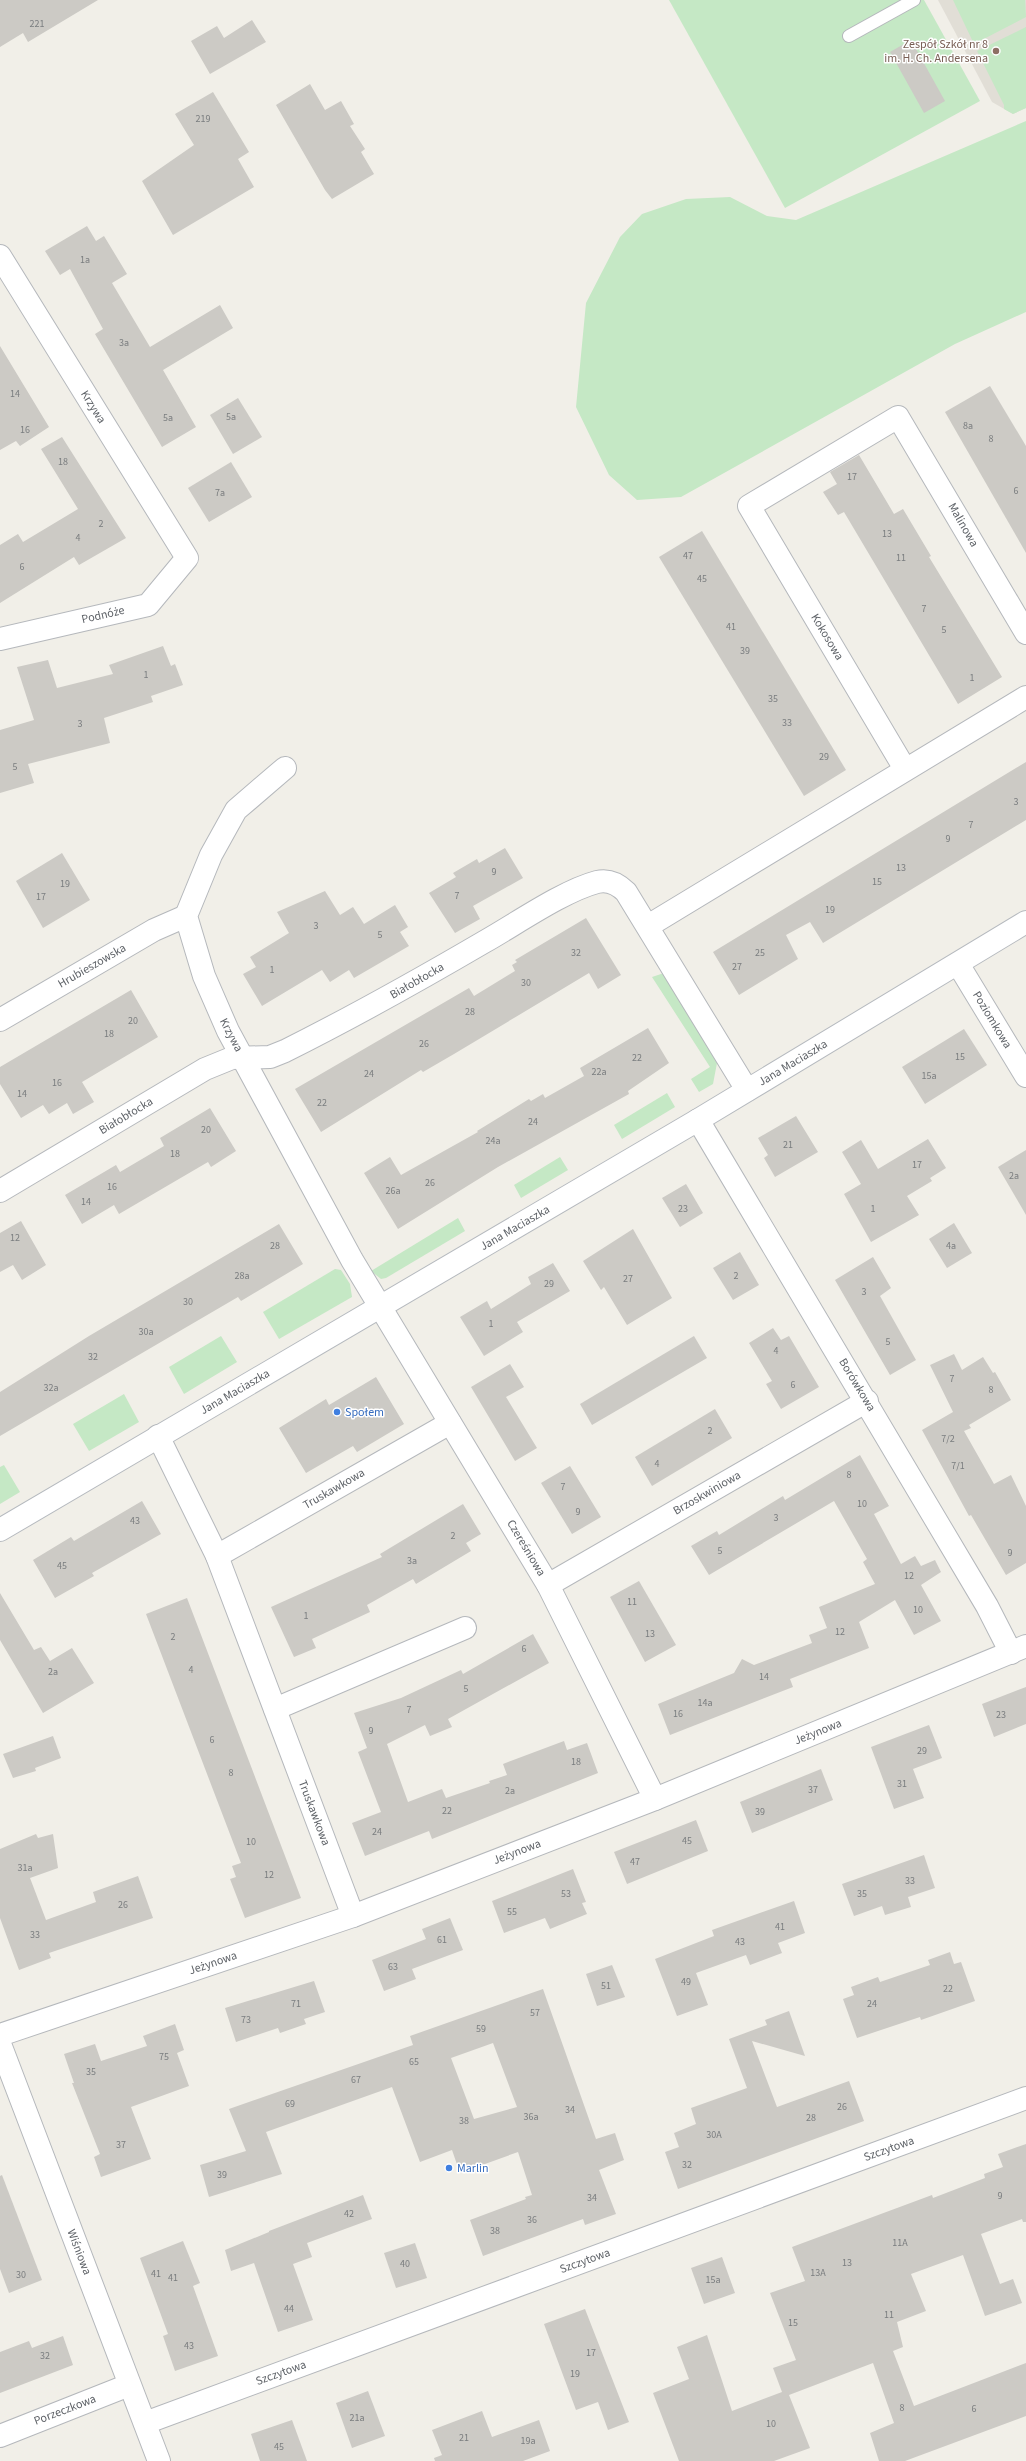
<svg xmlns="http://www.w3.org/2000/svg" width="1026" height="2461" font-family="'Source Sans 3',sans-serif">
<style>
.education{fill:#e1ded6}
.green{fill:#c5e8c5}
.building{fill:#cccac5;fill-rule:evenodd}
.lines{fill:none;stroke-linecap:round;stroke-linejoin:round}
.lane-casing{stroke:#b5b8bc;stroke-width:14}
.street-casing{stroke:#b5b8bc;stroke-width:24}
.secondary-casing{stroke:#b6babf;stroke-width:24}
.lane{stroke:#fff;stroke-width:12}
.street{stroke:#fff;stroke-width:22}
.secondary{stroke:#fff;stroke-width:22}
.education-dot{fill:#8d6e63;stroke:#fff;stroke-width:1.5}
.shop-dot{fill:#3f7fe0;stroke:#fff;stroke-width:1.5}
.labels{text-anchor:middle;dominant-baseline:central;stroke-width:3;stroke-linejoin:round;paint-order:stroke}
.number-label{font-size:10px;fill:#7a7d7f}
.education-label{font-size:12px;fill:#785e54;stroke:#fff;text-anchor:end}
.street-label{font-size:12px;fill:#5f6368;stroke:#fff}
.shop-label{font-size:12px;fill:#366cbe;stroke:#fff;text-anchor:start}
</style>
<rect width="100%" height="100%" fill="#f1efe8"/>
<!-- education -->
<path class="education" d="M938,0H1026V108L1013,114L992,102Z"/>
<!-- green -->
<g class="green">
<path d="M669,0H924L980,101L785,208Z"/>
<path d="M953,0H1025L1026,17L974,44Z"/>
<path d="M1026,27V108L1013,114L1004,109V105L977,51Z"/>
<path d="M1026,121V312L955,344L681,497L637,500L609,475L576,407L586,303L620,237L642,214L686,199L730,197L767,216L796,220Z"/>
<path d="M664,973L717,1063L713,1084L699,1092L691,1079L710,1067L652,977Z"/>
<path d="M667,1093L675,1107L622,1139L614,1125Z"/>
<path d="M560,1157L568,1170L521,1198L514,1185Z"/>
<path d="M458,1218L465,1231L386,1278L381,1279L371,1271Z"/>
<path d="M335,1269L341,1270L350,1284L352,1297L279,1339L263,1312Z"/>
<path d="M221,1336L237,1362L184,1394L169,1367Z"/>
<path d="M124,1394L139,1422L89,1451L73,1424Z"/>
<path d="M4,1465L20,1492L0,1504V1467Z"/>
</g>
<!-- building -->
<g class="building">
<path d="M0,0H98L28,42L23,33L0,47Z"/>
<path d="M252,20L266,42L210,74L191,41L217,26L224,38Z"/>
<path d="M911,40L945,101L924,113L890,52Z"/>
<path d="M310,84L325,110L341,101L354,124L350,126L365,149L361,152L374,174L332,199L325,190L276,105Z"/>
<path d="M213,92L249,152L238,159L254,187L173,235L142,181L194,145L175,114Z"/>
<path d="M87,226L96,241L104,236L127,274L112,283L150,347L220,305L233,328L163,370L196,427L162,447L95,334L103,329L70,269L60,275L45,251Z"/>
<path d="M0,346L49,427L20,446L16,441L0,450Z"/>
<path d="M990,386L1026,446V553L945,412Z"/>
<path d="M238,398L262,437L233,454L210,415Z"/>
<path d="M62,437L126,538L79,565L74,557L0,603V545L18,534L23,542L78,509L41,449Z"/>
<path d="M859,455L894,514L903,509L931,556L929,557L1002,677L958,704L844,512L838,515L823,492L837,484L830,472Z"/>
<path d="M231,462L252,497L209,522L188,488Z"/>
<path d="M702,531L846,770L804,796L659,557Z"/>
<path d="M163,646L171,666L175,664L183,685L151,696L153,702L104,718L110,743L28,764L34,783L0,793V730L34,720L17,667L48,660L57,688L113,674L109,665Z"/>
<path d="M1026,762V820L823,943L810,922L786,935L798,959L739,995L713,952Z"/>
<path d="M505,848L523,878L473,906L480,919L455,933L429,893L456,877L453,873L477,859L479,863Z"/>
<path d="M62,853L90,900L43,928L16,881Z"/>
<path d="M325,891L340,915L353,907L364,924L395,905L408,927L400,932L409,946L354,978L349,970L330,982L322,970L262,1006L243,974L256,967L250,957L289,933L277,912Z"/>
<path d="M586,918L621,975L598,989L589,973L454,1054L423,1072L421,1070L321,1132L295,1089L469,988L474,996L515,971L512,965L517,962L515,960Z"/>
<path d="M131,990L158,1037L82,1082L94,1102L73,1114L67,1103L49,1114L43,1105L21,1118L0,1084V1067Z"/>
<path d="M648,1028L669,1063L628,1091L629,1094L498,1167L398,1229L364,1173L390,1157L401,1175L478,1132L477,1131L529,1099L531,1101L543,1094L545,1098L584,1076L580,1068Z"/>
<path d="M964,1029L987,1065L925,1104L902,1067Z"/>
<path d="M210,1108L236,1151L211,1167L208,1162L119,1214L114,1205L82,1224L65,1195L116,1165L120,1172L164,1146L160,1138Z"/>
<path d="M796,1116L818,1152L775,1177L764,1158L768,1155L758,1138Z"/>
<path d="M928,1139L946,1168L930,1178L932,1181L907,1196L919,1215L871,1242L844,1194L861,1184L842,1152L861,1140L878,1169Z"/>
<path d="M1026,1150V1215L998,1167Z"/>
<path d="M686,1184L703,1213L680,1227L662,1198Z"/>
<path d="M21,1221L46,1265L22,1280L13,1265L0,1272V1233Z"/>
<path d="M954,1223L972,1253L947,1268L929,1239Z"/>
<path d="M279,1224L303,1264L241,1301L238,1297L0,1436V1392L89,1336Z"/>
<path d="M633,1229L672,1298L627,1325L604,1287L601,1290L583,1261Z"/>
<path d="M740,1252L759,1285L733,1300L713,1268Z"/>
<path d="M873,1257L891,1288L880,1296L916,1360L890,1375L835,1280Z"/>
<path d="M553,1263L570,1291L517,1322L523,1332L484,1356L460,1317L487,1301L491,1309L531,1284L528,1277Z"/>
<path d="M773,1328L781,1340L789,1336L819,1387L781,1409L766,1384L772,1381L749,1343Z"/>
<path d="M694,1336L707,1358L592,1425L580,1404Z"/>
<path d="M954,1354L962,1370L983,1357L993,1373L995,1372L1011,1400L969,1425L971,1428L964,1431L994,1484L1011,1475L1026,1506V1563L1006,1575L971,1515L969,1516L922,1430L953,1412L930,1365Z"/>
<path d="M510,1364L524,1387L506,1397L537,1448L515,1461L471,1387Z"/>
<path d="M376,1377L404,1424L357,1452L353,1446L306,1473L279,1428L326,1399L329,1405Z"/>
<path d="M715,1409L732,1438L652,1486L635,1457Z"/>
<path d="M860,1455L889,1506L874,1514L901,1564L915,1556L921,1566L935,1560L941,1572L921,1585L941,1621L914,1635L895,1600L859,1622L869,1648L790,1679L793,1687L670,1735L658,1704L734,1673L742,1659L754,1665L812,1643L809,1635L827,1628L819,1607L875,1584L863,1562L867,1559L834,1501L709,1575L691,1546L717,1531L719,1535L783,1496L785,1500Z"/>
<path d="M570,1466L601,1517L572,1534L541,1483Z"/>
<path d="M142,1501L161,1534L92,1573L94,1576L55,1598L33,1560L71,1537L74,1541Z"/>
<path d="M463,1504L481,1534L466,1543L471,1551L416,1584L413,1579L367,1605L370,1612L312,1639L316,1648L294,1657L271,1607L382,1557L380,1554Z"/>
<path d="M639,1581L676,1645L645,1662L610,1597Z"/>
<path d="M0,1593L34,1650L41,1647L50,1661L72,1648L94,1683L43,1713L0,1640Z"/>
<path d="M187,1598L301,1898L245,1918L230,1879L236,1877L232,1866L241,1863L146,1614Z"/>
<path d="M533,1634L549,1663L448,1719L452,1727L430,1736L425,1725L387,1744L408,1802L442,1789L446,1798L490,1783L489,1781L507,1775L503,1764L564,1741L567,1750L587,1743L598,1773L432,1839L429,1831L365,1856L352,1823L381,1812L358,1752L367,1748L354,1713L401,1698L461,1670L463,1674Z"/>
<path d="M1026,1687V1724L994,1737L982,1704Z"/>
<path d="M929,1725L942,1758L913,1769L924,1798L894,1809L871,1747Z"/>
<path d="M53,1736L61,1758L35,1768L36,1771L13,1778L3,1754Z"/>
<path d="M821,1769L833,1800L752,1833L740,1802Z"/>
<path d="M696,1820L708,1851L627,1884L614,1852Z"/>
<path d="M36,1834L38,1838L53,1834L58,1868L30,1878L46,1920L96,1902L93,1892L138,1876L153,1918L49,1953L51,1958L19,1970L0,1918V1849Z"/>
<path d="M924,1855L935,1888L908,1897L911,1907L885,1915L882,1906L854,1916L842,1884Z"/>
<path d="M573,1869L586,1902L582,1903L587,1914L550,1929L545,1918L504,1933L492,1901Z"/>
<path d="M794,1901L805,1933L778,1943L782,1953L750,1965L746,1955L696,1973L708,2005L677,2016L655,1959L714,1936L712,1930Z"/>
<path d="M450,1918L463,1950L412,1969L416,1979L384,1991L372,1960L426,1939L422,1929Z"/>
<path d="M950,1952L954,1964L961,1962L975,2001L921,2020L920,2017L857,2038L843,1999L854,1995L851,1987L878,1977L880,1982L930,1965L928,1960Z"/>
<path d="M612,1965L625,1997L597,2006L586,1974Z"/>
<path d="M314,1981L325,2012L304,2019L306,2024L280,2033L278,2028L236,2042L225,2008Z"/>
<path d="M543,1989L596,2139L615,2133L624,2160L599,2170L616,2214L585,2225L583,2219L483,2256L470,2220L526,2199L525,2197L532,2195L518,2152L460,2173L452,2150L420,2162L392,2087L266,2132L282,2174L209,2197L200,2165L246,2151L229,2109L413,2045L410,2036ZM493,2043L517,2107L474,2119L451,2058Z"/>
<path d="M789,2011L805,2056L752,2041L777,2107L849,2081L864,2121L678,2189L665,2152L679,2147L674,2133L696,2124L691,2108L747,2088L729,2039L767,2025L765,2020Z"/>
<path d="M175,2024L184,2050L177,2053L189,2086L131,2107L151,2159L101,2177L94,2157L100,2154L72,2083H74L64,2054L95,2044L101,2061L147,2046L143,2036Z"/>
<path d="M1026,2144V2222H1023L1022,2219L981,2234L1000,2284L1013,2279L1022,2303L985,2316L963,2255L911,2274L926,2311L897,2322L903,2347L893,2351L914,2406L1026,2363V2416L905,2461H879L870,2433L894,2423L873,2363L789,2395L810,2448L774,2461H679L653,2393L689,2379L677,2347L707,2335L732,2411L782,2392L773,2368L796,2360L770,2293L805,2281L792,2247L932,2195L933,2198L985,2178L984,2174L1003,2167L998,2154Z"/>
<path d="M2,2175L42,2280L9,2293L0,2269V2176Z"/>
<path d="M363,2195L372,2219L307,2243L312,2257L293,2264L313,2320L278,2332L254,2263L231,2271L225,2250L269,2232V2231Z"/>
<path d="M183,2241L200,2283L193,2286L218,2356L175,2371L163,2336L168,2334L140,2258Z"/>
<path d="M415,2243L427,2278L396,2288L384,2253Z"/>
<path d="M722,2257L735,2293L704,2304L691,2268Z"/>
<path d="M585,2309L629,2422L608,2430L598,2402L576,2410L544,2324Z"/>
<path d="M63,2336L73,2365L0,2393V2352L29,2341L32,2348Z"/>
<path d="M368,2391L385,2436L352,2448L336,2403Z"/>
<path d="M482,2411L492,2437L539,2420L550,2451L523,2461H435L434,2458L442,2455L432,2430Z"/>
<path d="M292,2420L307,2461H260L251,2434Z"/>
</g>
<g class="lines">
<defs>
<path id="lane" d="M849,36L914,0"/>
<g id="street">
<path d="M0,256L187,558L148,605L0,639"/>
<path d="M285,768L236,810L211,855L186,916L204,976L228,1031L352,1260L548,1585L655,1799"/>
<path d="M905,769L749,506L898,417L1026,633"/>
<path d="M648,926L1026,697"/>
<path d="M958,964L1026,1076"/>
<path d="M0,1020L154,930L186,916"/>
<path d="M698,1120L987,1606L1011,1653"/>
<path d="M0,1191L205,1069L232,1058L270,1057L285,1051C353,1017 419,980 484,942C516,924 563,891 597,882C609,879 618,884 626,892L747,1090"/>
<path d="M158,1436L217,1556L353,1916"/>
<path d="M217,1556L450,1423"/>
<path d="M548,1585L867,1401"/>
<path d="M275,1709L465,1628"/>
<path d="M0,2035L353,1916L655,1799L1026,1646"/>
<path d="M0,2044L159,2461"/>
<path d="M145,2423L1026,2098"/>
<path d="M0,2436L129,2385"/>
</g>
<path id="secondary" d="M0,1530L698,1120L1026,922"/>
</defs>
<!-- lane casing -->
<use href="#lane" class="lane-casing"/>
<!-- street casing -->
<use href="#street" class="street-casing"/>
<!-- secondary casing -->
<use href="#secondary" class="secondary-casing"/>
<!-- lane -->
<use href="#lane" class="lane"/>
<!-- street -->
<use href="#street" class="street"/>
<!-- secondary -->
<use href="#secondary" class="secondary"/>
</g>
<!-- markers -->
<circle class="education-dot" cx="996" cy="51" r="4"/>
<g class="shop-dot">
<circle cx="337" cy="1412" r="4"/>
<circle cx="449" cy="2168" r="4"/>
</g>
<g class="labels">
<!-- number labels -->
<g class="number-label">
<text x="37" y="24">221</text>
<text x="203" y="119">219</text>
<text x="85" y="260">1a</text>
<text x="124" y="343">3a</text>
<text x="15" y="394">14</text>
<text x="231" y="417">5a</text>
<text x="168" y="418">5a</text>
<text x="968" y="426">8a</text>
<text x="25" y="430">16</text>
<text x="991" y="439">8</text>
<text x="63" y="462">18</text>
<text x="852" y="477">17</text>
<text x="1016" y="491">6</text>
<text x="220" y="493">7a</text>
<text x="101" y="524">2</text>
<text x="887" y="534">13</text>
<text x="78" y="538">4</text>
<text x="688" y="556">47</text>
<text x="901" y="558">11</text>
<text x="22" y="567">6</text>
<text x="702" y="579">45</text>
<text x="924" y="609">7</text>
<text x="731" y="627">41</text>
<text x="944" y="630">5</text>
<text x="745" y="651">39</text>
<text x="146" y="675">1</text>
<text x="972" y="678">1</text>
<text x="773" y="699">35</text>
<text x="787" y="723">33</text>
<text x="80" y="724">3</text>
<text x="824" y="757">29</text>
<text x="15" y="767">5</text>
<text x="1016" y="802">3</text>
<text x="971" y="825">7</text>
<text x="948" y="839">9</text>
<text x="901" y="868">13</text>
<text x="494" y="872">9</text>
<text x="877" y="882">15</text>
<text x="65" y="884">19</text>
<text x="457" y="896">7</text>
<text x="41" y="897">17</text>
<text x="830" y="910">19</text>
<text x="316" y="926">3</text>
<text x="380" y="935">5</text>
<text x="576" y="953">32</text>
<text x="760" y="953">25</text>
<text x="737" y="967">27</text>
<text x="272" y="970">1</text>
<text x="526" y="983">30</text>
<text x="470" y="1012">28</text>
<text x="133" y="1021">20</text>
<text x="109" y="1034">18</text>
<text x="424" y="1044">26</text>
<text x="960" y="1057">15</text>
<text x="637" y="1058">22</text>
<text x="599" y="1072">22a</text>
<text x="369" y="1074">24</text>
<text x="929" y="1076">15a</text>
<text x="57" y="1083">16</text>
<text x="22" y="1094">14</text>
<text x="322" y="1103">22</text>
<text x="533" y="1122">24</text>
<text x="206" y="1130">20</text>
<text x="493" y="1141">24a</text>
<text x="788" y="1145">21</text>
<text x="175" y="1154">18</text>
<text x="917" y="1165">17</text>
<text x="1014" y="1176">2a</text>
<text x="430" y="1183">26</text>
<text x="112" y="1187">16</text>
<text x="393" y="1191">26a</text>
<text x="86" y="1202">14</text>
<text x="683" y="1209">23</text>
<text x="873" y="1209">1</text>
<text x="15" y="1238">12</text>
<text x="275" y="1246">28</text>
<text x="951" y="1246">4a</text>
<text x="242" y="1276">28a</text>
<text x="736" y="1276">2</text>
<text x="628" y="1279">27</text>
<text x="549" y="1284">29</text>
<text x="864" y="1292">3</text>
<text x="188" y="1302">30</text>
<text x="491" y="1324">1</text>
<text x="146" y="1332">30a</text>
<text x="888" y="1342">5</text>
<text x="776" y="1351">4</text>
<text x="93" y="1357">32</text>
<text x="952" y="1379">7</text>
<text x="793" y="1385">6</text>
<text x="51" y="1388">32a</text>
<text x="991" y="1390">8</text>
<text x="710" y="1431">2</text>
<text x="948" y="1439">7/2</text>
<text x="657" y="1464">4</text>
<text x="958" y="1466">7/1</text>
<text x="849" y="1475">8</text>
<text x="563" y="1487">7</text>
<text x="862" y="1504">10</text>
<text x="578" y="1512">9</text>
<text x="776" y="1518">3</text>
<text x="135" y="1521">43</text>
<text x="453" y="1536">2</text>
<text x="720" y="1551">5</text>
<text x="1010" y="1553">9</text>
<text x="412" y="1561">3a</text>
<text x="62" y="1566">45</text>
<text x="909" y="1576">12</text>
<text x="632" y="1602">11</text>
<text x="918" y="1610">10</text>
<text x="306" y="1616">1</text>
<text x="840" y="1632">12</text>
<text x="650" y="1634">13</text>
<text x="173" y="1637">2</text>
<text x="524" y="1649">6</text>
<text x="191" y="1670">4</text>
<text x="53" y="1672">2a</text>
<text x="764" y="1677">14</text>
<text x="466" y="1689">5</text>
<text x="705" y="1703">14a</text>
<text x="409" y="1710">7</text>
<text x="678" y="1714">16</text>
<text x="1001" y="1715">23</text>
<text x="371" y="1731">9</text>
<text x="212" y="1740">6</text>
<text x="922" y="1751">29</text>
<text x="576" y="1762">18</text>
<text x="231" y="1773">8</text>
<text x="902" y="1784">31</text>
<text x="813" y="1790">37</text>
<text x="510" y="1791">2a</text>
<text x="447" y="1811">22</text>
<text x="760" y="1812">39</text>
<text x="377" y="1832">24</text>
<text x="687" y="1841">45</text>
<text x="251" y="1842">10</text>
<text x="635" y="1862">47</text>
<text x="25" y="1868">31a</text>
<text x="269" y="1875">12</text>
<text x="910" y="1881">33</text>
<text x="566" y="1894">53</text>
<text x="862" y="1894">35</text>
<text x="123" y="1905">26</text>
<text x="512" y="1912">55</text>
<text x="780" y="1927">41</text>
<text x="35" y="1935">33</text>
<text x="442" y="1940">61</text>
<text x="740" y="1942">43</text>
<text x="393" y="1967">63</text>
<text x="686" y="1982">49</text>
<text x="606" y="1986">51</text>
<text x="948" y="1989">22</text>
<text x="296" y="2004">71</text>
<text x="872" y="2004">24</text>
<text x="535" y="2013">57</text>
<text x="246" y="2020">73</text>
<text x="481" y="2029">59</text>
<text x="164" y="2057">75</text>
<text x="414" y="2062">65</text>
<text x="91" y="2072">35</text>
<text x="356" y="2080">67</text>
<text x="290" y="2104">69</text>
<text x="842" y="2107">26</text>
<text x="570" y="2110">34</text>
<text x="531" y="2117">36a</text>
<text x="811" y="2118">28</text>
<text x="464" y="2121">38</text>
<text x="714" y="2135">30A</text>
<text x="121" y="2145">37</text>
<text x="687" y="2165">32</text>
<text x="222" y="2175">39</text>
<text x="1000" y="2196">9</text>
<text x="592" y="2198">34</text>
<text x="349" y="2214">42</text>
<text x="532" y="2220">36</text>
<text x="495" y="2231">38</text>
<text x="900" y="2243">11A</text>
<text x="847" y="2263">13</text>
<text x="405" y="2264">40</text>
<text x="818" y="2273">13A</text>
<text x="156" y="2274">41</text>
<text x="21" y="2275">30</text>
<text x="173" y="2278">41</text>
<text x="713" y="2280">15a</text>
<text x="289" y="2309">44</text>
<text x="889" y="2315">11</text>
<text x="793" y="2323">15</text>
<text x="189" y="2346">43</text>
<text x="591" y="2353">17</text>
<text x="45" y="2356">32</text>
<text x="575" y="2374">19</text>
<text x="902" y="2408">8</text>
<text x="974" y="2409">6</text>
<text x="357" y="2418">21a</text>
<text x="771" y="2424">10</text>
<text x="464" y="2438">21</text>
<text x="528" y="2441">19a</text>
<text x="279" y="2447">45</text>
</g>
<!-- education labels -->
<g class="education-label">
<text x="988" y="44">Zespół Szkół nr 8<tspan x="988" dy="14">im. H. Ch. Andersena</tspan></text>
</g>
<!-- street labels -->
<g class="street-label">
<text transform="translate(93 407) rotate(58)">Krzywa</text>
<text transform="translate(963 525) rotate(60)">Malinowa</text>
<text transform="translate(103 615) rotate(-13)">Podnóże</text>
<text transform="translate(827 637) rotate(59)">Kokosowa</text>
<text transform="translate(92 966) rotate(-30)">Hrubieszowska</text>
<text transform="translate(417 981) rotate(-30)">Białobłocka</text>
<text transform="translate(992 1020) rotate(59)">Poziomkowa</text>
<text transform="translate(231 1035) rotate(62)">Krzywa</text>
<text transform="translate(793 1063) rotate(-31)">Jana Maciaszka</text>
<text transform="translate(126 1116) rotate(-31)">Białobłocka</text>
<text transform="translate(515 1228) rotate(-30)">Jana Maciaszka</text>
<text transform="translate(857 1385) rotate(59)">Borówkowa</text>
<text transform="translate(235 1392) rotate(-30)">Jana Maciaszka</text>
<text transform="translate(334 1489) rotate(-30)">Truskawkowa</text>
<text transform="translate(707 1493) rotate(-30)">Brzoskwiniowa</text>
<text transform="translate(526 1548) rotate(59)">Czereśniowa</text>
<text transform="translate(818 1732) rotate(-22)">Jeżynowa</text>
<text transform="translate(314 1813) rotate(69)">Truskawkowa</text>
<text transform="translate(517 1852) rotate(-21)">Jeżynowa</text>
<text transform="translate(213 1963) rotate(-19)">Jeżynowa</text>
<text transform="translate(889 2149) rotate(-20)">Szczytowa</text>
<text transform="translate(79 2252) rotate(69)">Wiśniowa</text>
<text transform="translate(585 2261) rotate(-20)">Szczytowa</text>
<text transform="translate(281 2373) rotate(-20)">Szczytowa</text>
<text transform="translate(65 2410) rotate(-21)">Porzeczkowa</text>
</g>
<!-- shop labels -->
<g class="shop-label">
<text x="345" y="1412">Społem</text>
<text x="457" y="2168">Marlin</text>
</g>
</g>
</svg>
